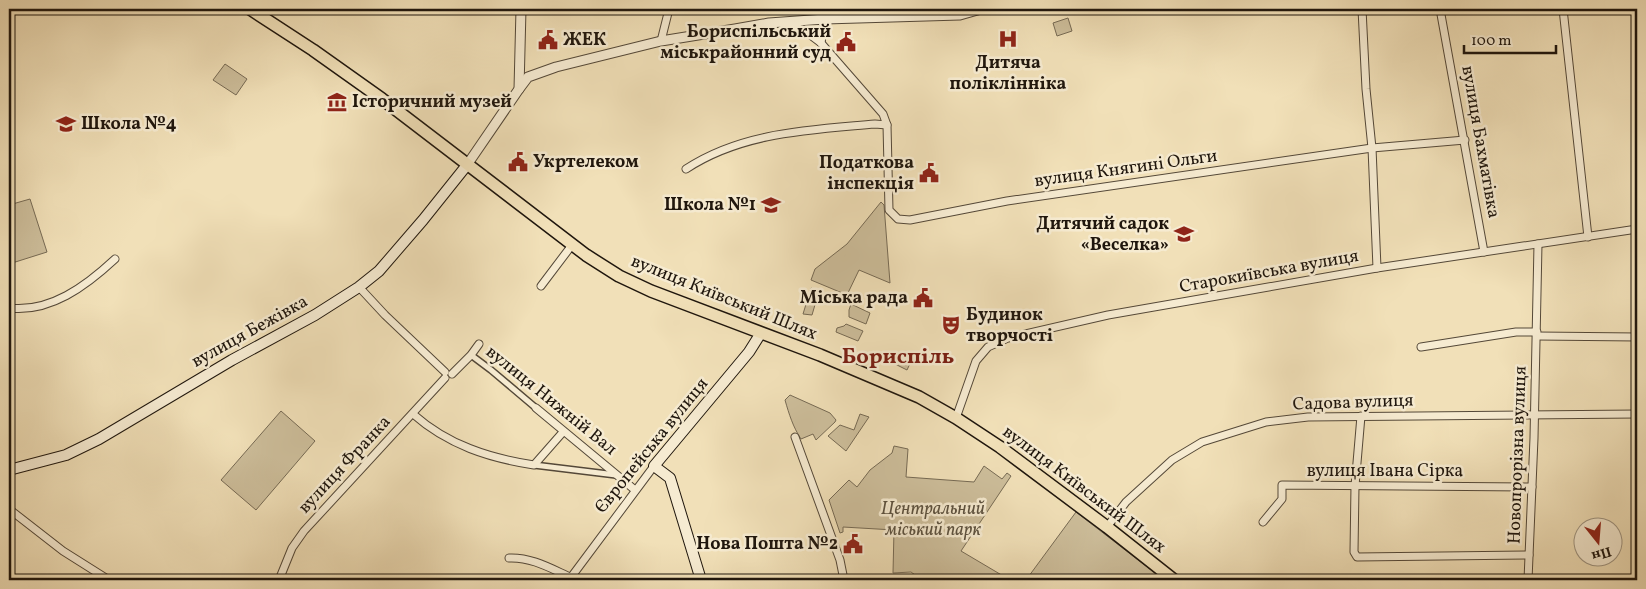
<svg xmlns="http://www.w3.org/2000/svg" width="1646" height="589" font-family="Vollkorn,serif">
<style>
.green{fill:#cdbe9b;stroke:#766a54}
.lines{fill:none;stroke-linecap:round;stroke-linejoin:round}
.pedestrian-casing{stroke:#544838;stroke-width:8}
.minor-casing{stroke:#544838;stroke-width:9}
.tertiary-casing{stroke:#544838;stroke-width:11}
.secondary-casing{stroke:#1f160d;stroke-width:12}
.trunk-casing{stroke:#1f160d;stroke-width:14}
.pedestrian{stroke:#f6ebd1;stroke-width:5}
.minor{stroke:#f6ebd1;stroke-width:7}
.tertiary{stroke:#f6ebd1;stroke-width:9}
.secondary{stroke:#f6ebd1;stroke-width:10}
.trunk{stroke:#f1e0b8;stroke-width:11}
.labels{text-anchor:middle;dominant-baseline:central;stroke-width:5;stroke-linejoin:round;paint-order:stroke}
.poi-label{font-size:18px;font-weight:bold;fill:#1f160d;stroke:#f6ebd1;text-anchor:end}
.street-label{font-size:18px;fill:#1f160d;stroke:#f6ebd1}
.park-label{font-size:18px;font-style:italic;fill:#5c513f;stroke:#f6ebd1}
.district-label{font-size:22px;font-weight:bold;fill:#7a1f14;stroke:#f6ebd1}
</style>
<rect width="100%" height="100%" fill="#f1e0b8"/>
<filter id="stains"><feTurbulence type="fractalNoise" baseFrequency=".004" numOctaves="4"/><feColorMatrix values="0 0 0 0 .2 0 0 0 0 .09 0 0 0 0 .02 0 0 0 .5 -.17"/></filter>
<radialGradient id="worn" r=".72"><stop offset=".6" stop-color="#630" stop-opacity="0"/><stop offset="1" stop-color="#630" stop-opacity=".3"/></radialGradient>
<!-- green -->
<g class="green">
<path d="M1068,18L1072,31L1057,36L1053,23Z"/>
<path d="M225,64L247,79L236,95L213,80Z"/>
<path d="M30,199L47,252L9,264V205Z"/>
<path d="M881,202L884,205L890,283L859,270L847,295L811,280L815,269L847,244Z"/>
<path d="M811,288L819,291L812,315L803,314Z"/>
<path d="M851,304L870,313L866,324L849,317V310Z"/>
<path d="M846,324L863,331L858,341L836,332L837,328L844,326Z"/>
<path d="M910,353L914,355L907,370L895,364L900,356L904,357Z"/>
<path d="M790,395L830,413L836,420L835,422L816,440L813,434L801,439C793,427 789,414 785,400Z"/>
<path d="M281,411L315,441L256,510L221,480Z"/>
<path d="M860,414L869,417L846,451L828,436L840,425L854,430Z"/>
<path d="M894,446L908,449L906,477L974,482L984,466L1002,479L1007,473L1011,476L961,551L1010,580H922L911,572L893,573L894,530L843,527V532L840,533L829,500L849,480L857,487L870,470L892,453Z"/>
<path d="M1076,512L1164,580H1026Z"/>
</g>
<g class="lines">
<defs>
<g id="pedestrian">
<path d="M471,355L491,370L536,408"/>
<path d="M534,465L616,475"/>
</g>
<g id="minor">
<path d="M1362,9L1366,89L1372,148L1377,268"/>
<path d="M1440,9L1484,252"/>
<path d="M1563,9L1588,237"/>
<path d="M788,22L809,34L821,43L883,114L887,125L889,210L898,219L910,220L1007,201L1372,148L1465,140"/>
<path d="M661,41L669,9"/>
<path d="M821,43L826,9"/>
<path d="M686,169C742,132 810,130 875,124L887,125"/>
<path d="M541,286L572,245"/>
<path d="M359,287L385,315L445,372"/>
<path d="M9,308C50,313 86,286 115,259"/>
<path d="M1537,336L1637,337"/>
<path d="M1421,347L1516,332H1537"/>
<path d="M452,374L471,355L479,344"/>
<path d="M536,408L635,490"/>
<path d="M413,414C448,445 489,458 534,465L563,432"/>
<path d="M1361,416L1355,486L1354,552L1357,557L1529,555"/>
<path d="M956,418L976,361L988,347L1008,338L1108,315L1377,268L1637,229"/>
<path d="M795,437L840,560L844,580"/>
<path d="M9,509L63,551L109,580"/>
<path d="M1263,522L1282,499V485L1532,487"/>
<path d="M1107,527L1126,502L1172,460L1202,442L1266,422L1308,417L1637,414"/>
<path d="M509,558C531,557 550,568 570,577"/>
<path d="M279,580L292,548L304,531L445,378"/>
<path d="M569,580L654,466"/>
<path d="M1528,580L1534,438L1538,244"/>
</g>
<g id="tertiary">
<path d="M519,89L528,77L556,67L661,41L735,29L769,23L825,19L960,15L981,9"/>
<path d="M467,165L519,89L521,9"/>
</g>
<g id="secondary">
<path d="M9,470L66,455L99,439L232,360L315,315L359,287L379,271L423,220L467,165"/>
<path d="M701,580L670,478L654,466L749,352L761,333"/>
</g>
<path id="trunk" d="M250,9L313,50L382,99L586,255L619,276L651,291L820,355L919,397L956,418L1000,447L1107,527L1174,580"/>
</defs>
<!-- pedestrian casing -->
<use href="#pedestrian" class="pedestrian-casing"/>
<!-- minor casing -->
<use href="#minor" class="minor-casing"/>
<!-- tertiary casing -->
<use href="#tertiary" class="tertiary-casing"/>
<!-- secondary casing -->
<use href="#secondary" class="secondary-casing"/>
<!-- trunk casing -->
<use href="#trunk" class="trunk-casing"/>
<!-- pedestrian -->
<use href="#pedestrian" class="pedestrian"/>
<!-- minor -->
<use href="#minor" class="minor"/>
<!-- tertiary -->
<use href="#tertiary" class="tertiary"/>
<!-- secondary -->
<use href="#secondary" class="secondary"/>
<!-- trunk -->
<use href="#trunk" class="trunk"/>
</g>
<!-- icons -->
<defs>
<symbol id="hospital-bare" viewBox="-9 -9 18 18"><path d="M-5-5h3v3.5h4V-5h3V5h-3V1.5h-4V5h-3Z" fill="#8f2418" stroke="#f6ebd1" stroke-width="2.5" paint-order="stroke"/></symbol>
<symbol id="civic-bare" viewBox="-9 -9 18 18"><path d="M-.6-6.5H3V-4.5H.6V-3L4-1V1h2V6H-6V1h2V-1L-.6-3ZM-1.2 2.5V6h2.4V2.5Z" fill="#8f2418" stroke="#f6ebd1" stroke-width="2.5" paint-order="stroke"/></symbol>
<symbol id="museum-bare" viewBox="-9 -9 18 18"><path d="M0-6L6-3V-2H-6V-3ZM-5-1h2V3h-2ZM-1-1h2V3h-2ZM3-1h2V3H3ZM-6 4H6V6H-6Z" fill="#8f2418" stroke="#f6ebd1" stroke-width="2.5" paint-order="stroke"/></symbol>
<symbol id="school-bare" viewBox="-9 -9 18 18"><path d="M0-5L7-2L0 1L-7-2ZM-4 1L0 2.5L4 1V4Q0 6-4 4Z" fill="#8f2418" stroke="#f6ebd1" stroke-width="2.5" paint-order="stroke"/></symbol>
<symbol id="theatre-bare" viewBox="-9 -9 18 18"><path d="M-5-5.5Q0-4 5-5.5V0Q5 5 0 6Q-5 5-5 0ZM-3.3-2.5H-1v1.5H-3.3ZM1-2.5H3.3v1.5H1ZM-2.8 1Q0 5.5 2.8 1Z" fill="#8f2418" stroke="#f6ebd1" stroke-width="2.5" paint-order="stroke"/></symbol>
</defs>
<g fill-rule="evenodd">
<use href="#hospital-bare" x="994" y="25" width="28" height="28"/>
<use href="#civic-bare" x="534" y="26" width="28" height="28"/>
<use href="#civic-bare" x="832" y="28" width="28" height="28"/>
<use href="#museum-bare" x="323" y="88" width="28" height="28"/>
<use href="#school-bare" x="52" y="110" width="28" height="28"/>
<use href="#civic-bare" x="504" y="148" width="28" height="28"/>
<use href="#civic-bare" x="915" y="159" width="28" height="28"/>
<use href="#school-bare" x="757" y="191" width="28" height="28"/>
<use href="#school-bare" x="1170" y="220" width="28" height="28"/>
<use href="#civic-bare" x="909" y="284" width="28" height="28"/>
<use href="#theatre-bare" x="937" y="311" width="28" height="28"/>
<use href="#civic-bare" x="839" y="530" width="28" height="28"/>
</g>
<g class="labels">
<!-- poi labels -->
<g class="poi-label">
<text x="831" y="32">Бориспільський<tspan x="831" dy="21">міськрайонний суд</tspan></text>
<text x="563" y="40" text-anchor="start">ЖЕК</text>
<text x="1008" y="63" text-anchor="middle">Дитяча<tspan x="1008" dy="21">поліклінніка</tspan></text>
<text x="352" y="102" text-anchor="start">Історичний музей</text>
<text x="81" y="124" text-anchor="start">Школа №4</text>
<text x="533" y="162" text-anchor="start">Укртелеком</text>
<text x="914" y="163">Податкова<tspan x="914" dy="21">інспекція</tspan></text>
<text x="756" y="205">Школа №1</text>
<text x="1169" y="224">Дитячий садок<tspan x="1169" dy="21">«Веселка»</tspan></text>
<text x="908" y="298">Міська рада</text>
<text x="966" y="315" text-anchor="start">Будинок<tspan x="966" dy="21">творчості</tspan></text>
<text x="838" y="544">Нова Пошта №2</text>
</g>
<!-- street labels -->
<g class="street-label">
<text transform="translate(1480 142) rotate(80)">вулиця Бахматівка</text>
<text transform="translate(1126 169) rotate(-8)">вулиця Княгині Ольги</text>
<text transform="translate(1269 272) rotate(-10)">Старокиївська вулиця</text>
<text transform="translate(724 298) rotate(22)">вулиця Київський Шлях</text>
<text transform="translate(250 332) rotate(-29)">вулиця Бежівка</text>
<text transform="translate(551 401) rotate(39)">вулиця Нижній Вал</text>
<text transform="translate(1353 403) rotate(-2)">Садова вулиця</text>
<text transform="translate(652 446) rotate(-51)">Європейська вулиця</text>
<text transform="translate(1518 455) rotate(-88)">Новопрорізна вулиця</text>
<text transform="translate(345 465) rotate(-47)">вулиця Франка</text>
<text x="1385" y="471">вулиця Івана Сірка</text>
<text transform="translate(1084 490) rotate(37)">вулиця Київський Шлях</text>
</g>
<!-- park labels -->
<g class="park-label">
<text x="933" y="509">Центральний<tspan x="933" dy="21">міський парк</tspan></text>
</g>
<!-- district labels -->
<g class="district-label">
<text x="898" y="357">Бориспіль</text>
</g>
</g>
<!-- margin -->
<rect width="1646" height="589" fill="none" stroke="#f1e0b8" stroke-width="30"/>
<rect x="10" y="10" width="1626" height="569" fill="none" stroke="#1f160d" stroke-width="2.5"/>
<rect x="15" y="15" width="1616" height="559" fill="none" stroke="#1f160d"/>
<!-- north arrow -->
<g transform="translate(1598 542) rotate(163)"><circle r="24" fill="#f6ebd1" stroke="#a09683"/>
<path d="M0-4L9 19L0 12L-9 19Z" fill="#8f2418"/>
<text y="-8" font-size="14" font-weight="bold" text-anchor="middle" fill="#1f160d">Пн</text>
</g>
<!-- scale -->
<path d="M1464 45v8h92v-8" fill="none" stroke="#1f160d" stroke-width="2.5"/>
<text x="1471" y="45" font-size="15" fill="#1f160d" stroke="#f6ebd1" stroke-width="4" paint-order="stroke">100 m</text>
<rect width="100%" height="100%" filter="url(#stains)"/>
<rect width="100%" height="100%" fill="url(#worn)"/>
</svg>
